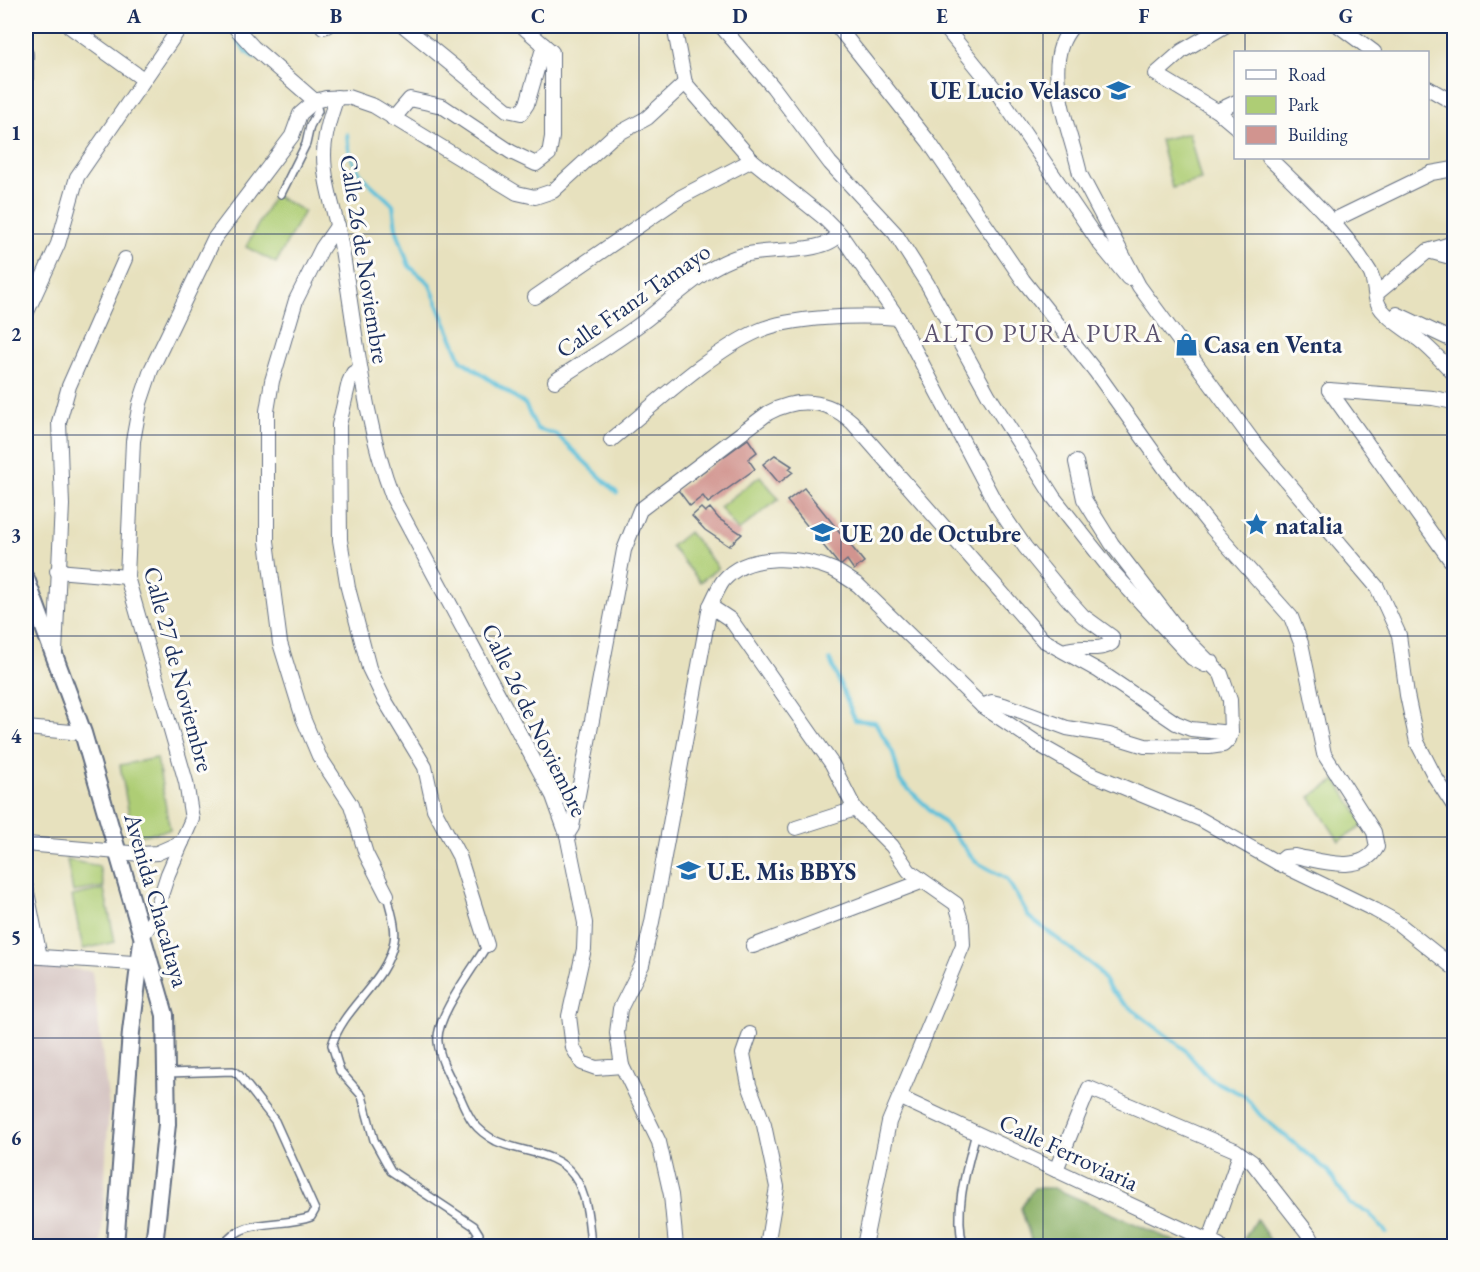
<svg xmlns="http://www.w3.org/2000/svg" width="1480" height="1272" font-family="'EB Garamond',serif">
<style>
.industrial{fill:#d1bfbd}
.green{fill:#aecd75;stroke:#647e6a;stroke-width:1.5}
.forest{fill:#8ab066;stroke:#527062;stroke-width:1.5}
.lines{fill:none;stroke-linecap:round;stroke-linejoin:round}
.stream{stroke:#5cc0da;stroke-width:4}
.building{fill:#d1948f}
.service-casing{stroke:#626d80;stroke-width:10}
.minor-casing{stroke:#626d80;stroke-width:16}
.tertiary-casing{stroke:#626d80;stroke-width:20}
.service{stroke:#fff;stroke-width:7}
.minor{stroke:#fff;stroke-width:14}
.tertiary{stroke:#fff;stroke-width:16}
.grid{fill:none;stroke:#1b2f5e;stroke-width:1.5;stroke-opacity:0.55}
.labels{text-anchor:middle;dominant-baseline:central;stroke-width:6;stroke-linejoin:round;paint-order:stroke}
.poi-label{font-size:24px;font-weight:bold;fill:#1b2f5e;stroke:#fdfcf7;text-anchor:start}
.street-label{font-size:24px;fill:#1b2f5e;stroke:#fdfcf7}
.neighbourhood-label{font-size:26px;letter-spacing:1.5px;fill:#5b526f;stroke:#fdfcf7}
.neatline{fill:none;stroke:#1b2f5e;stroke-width:2}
.grid-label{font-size:20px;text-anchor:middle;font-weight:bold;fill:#1b2f5e}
</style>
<rect width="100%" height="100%" fill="#fdfcf7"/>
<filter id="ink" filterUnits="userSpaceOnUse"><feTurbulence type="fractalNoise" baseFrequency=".0167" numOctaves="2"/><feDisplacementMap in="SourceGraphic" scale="12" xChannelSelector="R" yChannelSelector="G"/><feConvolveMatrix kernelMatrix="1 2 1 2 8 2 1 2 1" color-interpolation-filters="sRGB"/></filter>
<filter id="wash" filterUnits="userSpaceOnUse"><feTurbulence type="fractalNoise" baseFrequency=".008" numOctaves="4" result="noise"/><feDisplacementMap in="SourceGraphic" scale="24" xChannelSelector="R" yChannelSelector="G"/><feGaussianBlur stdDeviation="1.35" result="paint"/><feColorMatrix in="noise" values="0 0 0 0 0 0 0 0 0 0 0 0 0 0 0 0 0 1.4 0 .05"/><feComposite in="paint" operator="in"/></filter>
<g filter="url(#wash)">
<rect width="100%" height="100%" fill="#e7e1be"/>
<!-- industrial -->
<path class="industrial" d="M26,964L92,971L109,1107L101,1246H26Z"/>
<!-- green -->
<g class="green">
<path d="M1189,133L1201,180L1172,188L1160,140Z"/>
<path d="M274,195L304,211L276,263L246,247Z"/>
<path d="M760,476L779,499L738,531L720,507Z"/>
<path d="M689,532L718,568L700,582L671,546Z"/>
<path d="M157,758L170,830L133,837L120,765Z"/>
<path d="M1336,780L1365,825L1339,841L1310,797Z"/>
<path d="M67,860L99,866L104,887L73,892Z"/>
<path d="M104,889L115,942L83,949L72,896Z"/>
</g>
<!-- forest -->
<g class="forest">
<path d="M1034,1188H1054L1185,1246H1033L1021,1208Z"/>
<path d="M1256,1219L1274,1246H1240Z"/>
</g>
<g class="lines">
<!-- stream -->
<g class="stream">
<path d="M237,38L246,52L256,58"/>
<path d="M347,134C349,173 368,180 393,205L396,228L409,266L429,283L461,360L525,404L537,429L557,435L617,493"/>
<path d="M830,660L855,720L875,722L893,753L900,781L945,824L976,862L1007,879L1029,917L1097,969L1110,989L1124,1003L1183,1048L1210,1079L1245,1096L1260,1115L1328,1171L1350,1204L1368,1212L1386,1232"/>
</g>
</g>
<g id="blocks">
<!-- building -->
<g class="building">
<path d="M748,439L757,452L748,459L755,469L708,503L703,496L690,506L678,490Z"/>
<path d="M775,455L792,466L789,469L793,472L779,483L763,464Z"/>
<path d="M804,488L864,562L854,570L847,560L840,566L787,501Z"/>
<path d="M701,508L705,512L710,508L719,519L742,534L729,546L705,530L692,516Z"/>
</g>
</g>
</g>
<g filter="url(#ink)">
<use href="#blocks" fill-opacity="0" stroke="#626d80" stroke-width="1.5"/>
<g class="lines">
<defs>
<g id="service">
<path d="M281,194L306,144L310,126L318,111L315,101"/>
<path d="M387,895C390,909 397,927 394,941C387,982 343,1007 332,1045L340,1071L362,1096L374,1140L391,1171L474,1226L479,1234L468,1246"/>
<path d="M487,945C474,968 435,1017 438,1042C440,1062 451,1079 460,1097C469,1118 474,1129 496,1141C521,1153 557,1151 574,1176C588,1196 589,1224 591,1246"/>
<path d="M167,1073L233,1071L239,1075L275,1121L315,1210L311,1217C280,1228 243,1216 223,1246"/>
<path d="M963,1246C954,1208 966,1171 976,1133"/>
</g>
<g id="minor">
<path d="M69,26L143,79"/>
<path d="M234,26L253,47L315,101"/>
<path d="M404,26L507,110L521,113L527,104L544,45"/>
<path d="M674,26L685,83"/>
<path d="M721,26L773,87L830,163L895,233L928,285L989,396L1054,498L1111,570L1192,658L1205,665L1212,662"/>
<path d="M837,26L929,142L1023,280L1096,372L1169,474L1212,528L1291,617L1301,643L1324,754L1374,832L1377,847C1362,875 1321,861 1295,856L1285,857L1278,863"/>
<path d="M944,26L994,88L1100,244L1128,278"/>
<path d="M1073,26C1038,63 1071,130 1080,174L1139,286L1255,444L1377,587L1399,635L1407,695L1417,742L1435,777L1454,806"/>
<path d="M1225,26L1182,51L1156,74L1217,111L1236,127"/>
<path d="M1339,26L1374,52"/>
<path d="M323,27L327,26"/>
<path d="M26,54V109"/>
<path d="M685,83L752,160L823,217L840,234L898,318L997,506L1025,547L1066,597L1083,616L1112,637V643C1098,653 1080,644 1064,651"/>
<path d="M1428,88L1454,103"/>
<path d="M337,97C330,116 324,135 324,155C324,185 336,214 341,244C356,330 362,416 393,498L553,796L567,835L585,923L584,949L569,1016L573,1048L582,1063L596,1068L622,1066L617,1033L620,1009L642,965L652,922L710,606C714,598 718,588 723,581C748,551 802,557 834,570C842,574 850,580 858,585L982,706L1043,747L1087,772L1200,819L1278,863L1375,910L1395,921L1454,968"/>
<path d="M1217,111L1236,102"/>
<path d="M393,119L410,99L442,106L511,152L536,164L549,154L552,137V52L522,26"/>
<path d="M1269,158C1305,193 1344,229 1370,272C1377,285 1372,299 1382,310C1392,322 1406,329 1418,339C1431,349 1443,362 1454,374"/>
<path d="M1332,221L1431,173L1454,169"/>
<path d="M338,225L322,248L296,300L272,381L267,411V541L280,643L303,718L319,756L351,805L366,854L387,895"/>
<path d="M1428,251L1454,258"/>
<path d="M1376,294L1428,251L1454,243"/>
<path d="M535,297L681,197L752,160"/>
<path d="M26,314L58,244L77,177L181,26"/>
<path d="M1397,314L1454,341"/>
<path d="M360,369L353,373L349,382L339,425L340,540L348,588L369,668L384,699L425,767L434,809L459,856L487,945"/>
<path d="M555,381C586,360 618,341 647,319C676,296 706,265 743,255C768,248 824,255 840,234"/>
<path d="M1329,390L1454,565"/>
<path d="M1329,390L1433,398L1454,402"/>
<path d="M611,440C652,407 710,352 758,331C792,316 861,315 898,318"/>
<path d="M57,571L127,577"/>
<path d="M710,606L731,620L832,764L855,809L892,846L909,871L956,904L962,924L963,945L889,1122L864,1246"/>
<path d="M55,652L62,505L59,422L69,386L125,259"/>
<path d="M982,706L992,702L1004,705L1067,728L1109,735L1145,746L1209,747L1223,745L1229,739L1231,733L1230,700L1221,674L1183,636L1112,544L1084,499L1076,462"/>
<path d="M26,728L83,733"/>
<path d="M796,828L855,809"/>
<path d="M567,835L572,827L624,550L640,510L768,413C798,397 827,399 852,422L1043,640L1099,671L1176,723L1191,729L1231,733"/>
<path d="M26,844L141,854L157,853L182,842"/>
<path d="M26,887L40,957"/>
<path d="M143,935L153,920L168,874L192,819L186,782L127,577L133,441L140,403L151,370L214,239L292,136L300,114L315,101L326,98L348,97L374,106L517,193L535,197L553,191L612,137L647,118L685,83"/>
<path d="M753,946L921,882"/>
<path d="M26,956L149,964"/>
<path d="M750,1034L743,1054L749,1085L764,1125L777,1187L767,1246"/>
<path d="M622,1066L659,1142L671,1195L676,1246"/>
<path d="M901,1098L1219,1246"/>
<path d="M1056,1170L1089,1088L1235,1150L1252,1162L1310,1236L1315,1246"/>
<path d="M1209,1242L1240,1154"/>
</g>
<g id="tertiary">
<path d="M26,579L83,733L165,1015L167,1124L154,1246"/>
<path d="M115,1246L131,1032L142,942"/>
</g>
</defs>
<!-- service casing -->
<use href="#service" class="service-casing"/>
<!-- minor casing -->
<use href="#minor" class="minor-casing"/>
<!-- tertiary casing -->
<use href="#tertiary" class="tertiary-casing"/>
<!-- service -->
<use href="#service" class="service"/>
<!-- minor -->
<use href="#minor" class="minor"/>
<!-- tertiary -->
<use href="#tertiary" class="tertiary"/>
</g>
</g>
<!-- grid -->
<path class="grid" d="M235,26V1246M437,26V1246M639,26V1246M841,26V1246M1043,26V1246M1245,26V52M1245,158V1246M26,234H1454M26,435H1454M26,636H1454M26,837H1454M26,1038H1454"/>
<!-- icons -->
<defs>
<symbol id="school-bare" viewBox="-9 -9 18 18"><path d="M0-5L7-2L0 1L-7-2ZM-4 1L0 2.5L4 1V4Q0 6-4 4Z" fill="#1f6fb2" stroke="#fdfcf7" stroke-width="2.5" paint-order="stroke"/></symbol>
<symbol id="shop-bare" viewBox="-9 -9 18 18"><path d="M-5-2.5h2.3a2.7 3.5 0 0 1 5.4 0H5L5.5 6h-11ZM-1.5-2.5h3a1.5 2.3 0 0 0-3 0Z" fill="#1f6fb2" stroke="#fdfcf7" stroke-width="2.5" paint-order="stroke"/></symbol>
<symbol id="sight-bare" viewBox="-9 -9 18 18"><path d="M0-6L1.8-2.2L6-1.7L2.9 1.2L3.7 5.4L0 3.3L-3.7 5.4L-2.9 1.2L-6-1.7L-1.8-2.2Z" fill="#1f6fb2" stroke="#fdfcf7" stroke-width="2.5" paint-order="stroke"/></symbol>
</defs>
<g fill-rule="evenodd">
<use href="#school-bare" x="1102" y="74" width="33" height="33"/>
<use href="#shop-bare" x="1170" y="328" width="33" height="33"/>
<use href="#sight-bare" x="1240" y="508" width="33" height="33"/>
<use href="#school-bare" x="806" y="516" width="33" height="33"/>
<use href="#school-bare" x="672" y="854" width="33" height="33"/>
</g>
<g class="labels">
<!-- poi labels -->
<g class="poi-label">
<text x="1101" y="90" text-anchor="end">UE Lucio Velasco</text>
<text x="1204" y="344">Casa en Venta</text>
<text x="1275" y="525">natalia</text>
<text x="841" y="533">UE 20 de Octubre</text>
<text x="707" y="871">U.E. Mis BBYS</text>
</g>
<!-- street labels -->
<g class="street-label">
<text transform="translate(365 259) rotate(81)">Calle 26 de Noviembre</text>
<text transform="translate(633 300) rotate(-35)">Calle Franz Tamayo</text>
<text transform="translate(179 669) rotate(75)">Calle 27 de Noviembre</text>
<text transform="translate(535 720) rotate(64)">Calle 26 de Noviembre</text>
<text transform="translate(157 900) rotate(74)">Avenida Chacaltaya</text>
<text transform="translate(1069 1152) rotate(25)">Calle Ferroviaria</text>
</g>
<!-- neighbourhood labels -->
<g class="neighbourhood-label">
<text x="1043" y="333">ALTO PURA PURA</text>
</g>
</g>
<!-- margin -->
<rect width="1480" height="1272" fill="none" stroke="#fdfcf7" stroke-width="66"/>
<!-- legend -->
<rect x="1234" y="51" width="195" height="108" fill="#fdfcf7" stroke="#a3aaba" stroke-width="1.5"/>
<rect x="1246" y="70" width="30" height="9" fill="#ffffff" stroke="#a3aaba" stroke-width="1.5"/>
<text x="1288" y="81" font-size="18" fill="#1b2f5e">Road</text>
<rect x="1246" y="96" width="30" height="18" fill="#aecd75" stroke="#a3aaba" stroke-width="1.5"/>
<text x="1288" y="111" font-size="18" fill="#1b2f5e">Park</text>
<rect x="1246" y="126" width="30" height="18" fill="#d1948f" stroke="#a3aaba" stroke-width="1.5"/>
<text x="1288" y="141" font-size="18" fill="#1b2f5e">Building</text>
<rect x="33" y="33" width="1414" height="1206" class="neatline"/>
<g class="grid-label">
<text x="134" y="23">A</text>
<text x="336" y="23">B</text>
<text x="538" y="23">C</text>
<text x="740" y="23">D</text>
<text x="942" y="23">E</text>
<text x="1144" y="23">F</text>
<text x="1346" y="23">G</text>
<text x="16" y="140">1</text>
<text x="16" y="341">2</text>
<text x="16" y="542">3</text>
<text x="16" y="743">4</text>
<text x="16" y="944">5</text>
<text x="16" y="1145">6</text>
</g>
</svg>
